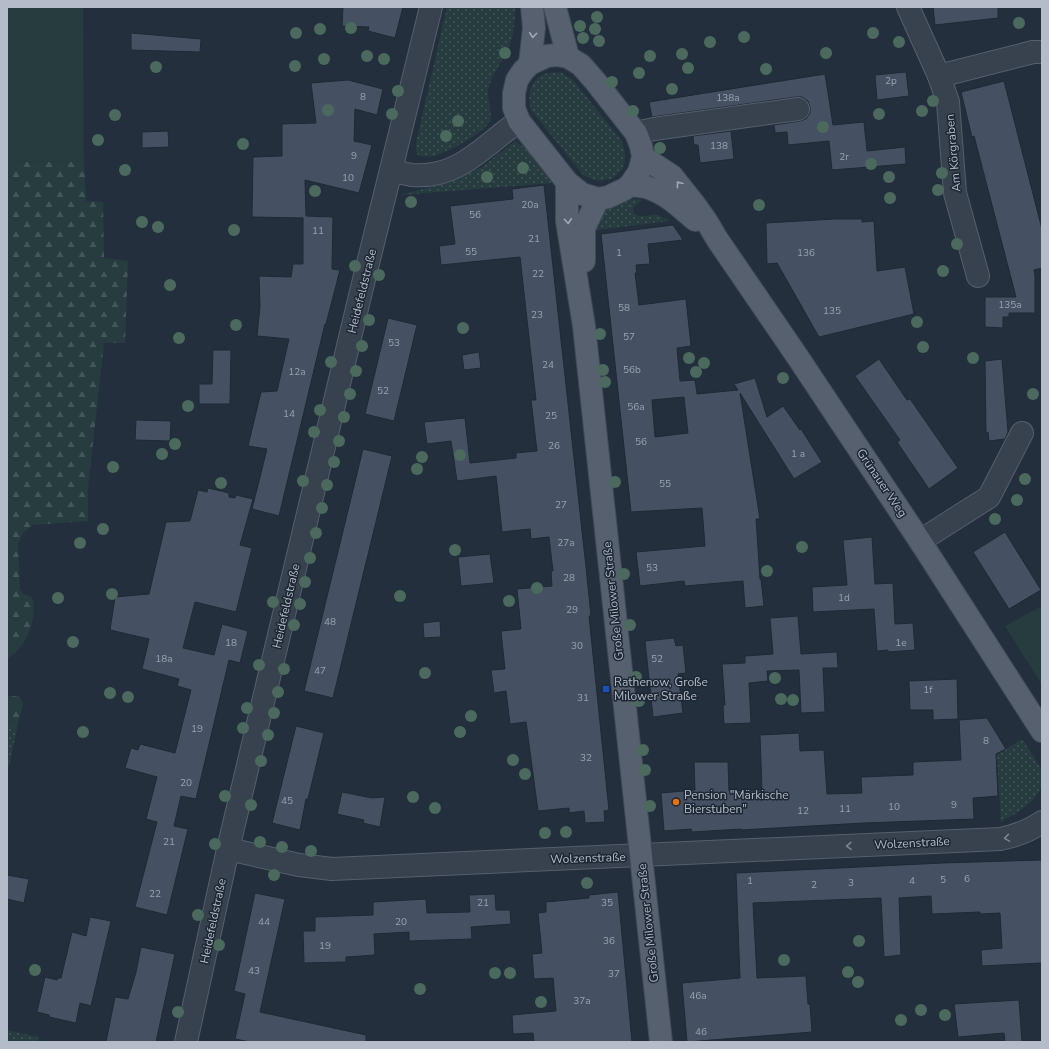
<svg xmlns="http://www.w3.org/2000/svg" width="1049" height="1049" font-family="'Nunito Sans',sans-serif">
<style>
.grass{fill:url(#grass-dots)}
.forest{fill:url(#forest-firs)}
.garden{fill:#263c3f}
.building{fill:#455162;stroke:#1f2835;fill-rule:evenodd}
.lines{fill:none;stroke-linecap:round;stroke-linejoin:round}
.minor-casing{stroke:#565f6c;stroke-width:24}
.major-casing{stroke:#414a57;stroke-width:24}
.minor{stroke:#38414e;stroke-width:22}
.major{stroke:#56606e;stroke-width:22}
.tree{fill:#4b6a5d}
.oneway{stroke:#a1aab7}
.oneway2{stroke:#7c8592}
.transit-dot{fill:#1a4fb4;stroke:#1d2633;stroke-width:1.5}
.food-dot{fill:#e8710a;stroke:#1d2633;stroke-width:1.5}
.labels{text-anchor:middle;dominant-baseline:central;stroke-width:3;stroke-linejoin:round;paint-order:stroke}
.number-label{font-size:10px;fill:#98a1af}
.street-label{font-size:12px;fill:#b4bcc9;stroke:#1d2633}
.poi-label{font-size:12px;fill:#b4bcc9;stroke:#1d2633;text-anchor:start}
</style>
<defs>
<pattern id="grass-dots" width="8" height="8" patternUnits="userSpaceOnUse"><rect width="8" height="8" fill="#263c3f"/><path d="M2 2h.1M6 6h.1" fill="none" stroke="#435659" stroke-width="1.8" stroke-linecap="round"/></pattern>
<pattern id="forest-firs" width="22" height="20" patternUnits="userSpaceOnUse"><rect width="22" height="20" fill="#263c3f"/><path d="M5 1l3.5 6h-7zM16 11l3.5 6h-7z" fill="#435659"/></pattern>
</defs>
<rect width="100%" height="100%" fill="#242f3e"/>
<!-- grass -->
<g class="grass">
<path d="M447,7H515C515,23 514,37 507,52C500,65 491,75 488,90C487,99 493,115 490,121C484,133 447,153 433,156C428,157 423,157 418,155L416,150V143Z"/>
<path d="M560,72L572,79L621,140L625,152V162L622,170L612,179L598,181L584,176L531,110C528,96 529,81 544,74C548,72 555,73 560,72Z"/>
<path d="M515,141L532,153L552,183L401,195L452,181L482,167Z"/>
<path d="M633,199L642,200L633,208C633,222 649,213 658,215C662,217 666,219 670,221L596,230L597,225L603,213L609,208Z"/>
<path d="M18,724L7,776V730Z"/>
<path d="M1022,739C1027,747 1041,766 1042,774C1046,798 1018,812 1001,822L997,755Z"/>
<path d="M7,1030L38,1037V1042H7Z"/>
</g>
<!-- forest -->
<g class="forest">
<path d="M84,161L86,201L103,202L104,258L128,261L125,343H104L88,488V521L33,525L23,533L18,544L20,589L23,594C26,595 30,595 32,598C38,606 30,634 24,642C20,649 13,654 7,660V162Z"/>
<path d="M7,696H14L20,697L23,704L18,724L7,730Z"/>
</g>
<!-- garden -->
<g class="garden">
<path d="M7,7H83L84,161L7,162Z"/>
<path d="M1042,606V685L1005,626Z"/>
</g>
<!-- building -->
<g class="building">
<path d="M343,7H403L395,38L368,31L369,27L342,26Z"/>
<path d="M933,7H998V18L935,25Z"/>
<path d="M131,33L201,39L200,52L131,50Z"/>
<path d="M906,72L909,96L877,100L875,75Z"/>
<path d="M825,74L833,125L864,122L867,151L905,147L906,164L832,170L829,141L788,145L787,132L775,133L774,125L800,121L806,119L810,113V107L808,101L802,97H796L652,117L649,102Z"/>
<path d="M348,80L383,89L377,115L355,109L354,141L372,145L359,193L305,180L306,216L333,217L332,269L340,270L326,324H325L279,516L252,509L267,449L248,446L261,392L277,391L289,339L257,336L260,306L259,276L291,277L293,264H303V218L252,217L253,157L282,156V124L316,123L311,83Z"/>
<path d="M1004,81L1042,229V268L1034,270L1035,275V313H1009V317H1003V328L985,327V297H1016L974,136L972,137L961,92Z"/>
<path d="M168,131L169,147L142,148V132Z"/>
<path d="M731,131L734,159L700,163L698,145H694L693,136Z"/>
<path d="M544,185L586,567L591,616H589L609,810L604,811L605,822L585,823L584,811L569,813V808L538,811L526,722L510,724L506,691L494,693L491,670L505,669L501,631L521,629L517,589L552,586L551,571H553L549,537L531,539L530,529L502,532L496,476L457,481L451,441L427,444L424,422L465,418L470,463L516,458V453L537,451L531,400H536L520,257L441,265L439,246L455,244L450,206L513,199L512,189Z"/>
<path d="M835,219H862V222L874,221L877,271L905,267L914,314L819,337L777,263L767,264L766,223Z"/>
<path d="M673,225L683,240L648,244L650,264L636,265L637,273H635L639,305L686,299L691,346L677,348L680,381L695,380L697,394L738,390L734,384L755,378L767,417L783,406L800,430L801,429L822,462L794,479L740,393L760,519H756L760,579H761L764,606L745,608L743,581L685,586L684,581L640,586L636,552L705,546L702,508L631,512L601,234ZM684,397L688,433L655,437L652,400Z"/>
<path d="M388,318L417,325L394,421L365,414Z"/>
<path d="M213,350H231L230,404H199V384H212Z"/>
<path d="M479,352L481,368L464,370L462,355Z"/>
<path d="M879,359L907,400L910,399L958,468L929,489L897,442L900,440L855,376Z"/>
<path d="M1002,359L1008,432L1005,439L989,441L988,432L986,433L985,361Z"/>
<path d="M136,420L171,421L170,441L135,440Z"/>
<path d="M363,449L392,456L333,698L304,691Z"/>
<path d="M208,488L229,493V497L235,498L236,495L253,499L240,545L252,548L236,612L195,602L183,648L214,655L222,624L248,631L240,663L229,660L196,799L181,796L174,826L188,829L167,915L135,907L157,822L146,819L157,777L125,768L131,748L138,750L140,744L175,753L191,690L177,686L179,679L142,669L149,639L110,630L115,597L149,594L166,522L190,521L198,490L207,492Z"/>
<path d="M1005,532L1041,590L1009,609L973,552Z"/>
<path d="M872,537L875,584L893,583L895,624L913,623L915,650L888,652V650L877,651L874,609L813,612L812,587L847,585L843,540Z"/>
<path d="M490,554L494,583L461,586L458,557Z"/>
<path d="M798,616L801,654L837,652L838,668H823L825,712L801,713L799,670L767,671L768,681L749,683L751,723L724,724L723,705H725L722,664L745,663V656L773,654L770,618Z"/>
<path d="M440,621L441,637L424,638L423,623Z"/>
<path d="M674,638L676,646L683,645L686,673L678,674L683,713L653,717L645,641Z"/>
<path d="M957,679L958,719L933,720V710H910L909,681Z"/>
<path d="M987,718L1006,749L996,754L998,796L973,798L974,819L864,823L741,830V829L692,832L691,829L664,831L661,793L695,790L694,762H728L729,791L762,790L760,735L799,733L800,751L824,750L827,794L862,793L861,777L913,775V762L961,760L959,720Z"/>
<path d="M296,726L324,733L308,799H306L300,830L272,823Z"/>
<path d="M342,792L372,798L385,797L380,827L363,823L364,820L337,814Z"/>
<path d="M1042,860V963L982,966L981,950L1002,948L1000,913L980,914V912L932,914L931,896L899,898L901,955L884,957L881,898L753,903L757,978L806,976L808,1004H810L812,1032L687,1042L682,983L740,978L736,873L942,863Z"/>
<path d="M7,875L29,879L24,903L7,899Z"/>
<path d="M618,892L632,1042H534L533,1033L513,1034L512,1015L556,1011L553,978L534,979L532,954L542,953L538,913L546,912V902L589,898V895Z"/>
<path d="M255,893L285,899L260,1012L366,1035V1042H250L235,1039L245,994L234,991Z"/>
<path d="M495,894L496,910H510L511,924L471,927L472,939L409,941V932L374,934L375,955L346,957V962L304,963L303,931H315V917L373,915V902L426,899L427,913L470,912L469,895Z"/>
<path d="M90,917L111,921L91,1006L80,1003L76,1023L49,1017V1015L37,1012L45,977L57,980L58,978H61L72,932L86,936Z"/>
<path d="M141,947L175,954L156,1042H106L115,997L128,999L136,972Z"/>
<path d="M1019,1000L1022,1042H1005L1004,1033L958,1037L954,1004Z"/>
</g>
<g class="lines">
<defs>
<g id="minor">
<path d="M908,7L939,76L948,102L955,193L978,276"/>
<path d="M939,76L1033,52H1042"/>
<path d="M636,133L654,129L798,109"/>
<path d="M391,170C398,172 405,174 412,175C459,179 484,145 519,121"/>
<path d="M920,541L989,497L1022,433"/>
<path d="M228,849L299,865L332,869L1000,839C1016,836 1029,831 1042,822"/>
<path d="M186,1042L228,849L359,300L431,7"/>
</g>
<g id="major">
<path d="M555,7L568,57L581,65L595,81L636,133L641,146L643,157L639,172L630,185L625,189L608,197L598,199L582,194L567,182L519,121L514,108V93L517,80L523,71L530,64L547,56L557,55L568,57"/>
<path d="M530,64L534,28L532,7"/>
<path d="M643,157L672,176L695,205L707,222L717,239L797,356L920,541L1042,731"/>
<path d="M567,182V221L584,326L661,1042"/>
<path d="M630,185C636,186 643,186 649,188C667,194 681,208 695,220"/>
<path d="M584,261V228L598,199"/>
</g>
</defs>
<!-- minor casing -->
<use href="#minor" class="minor-casing"/>
<!-- major casing -->
<use href="#major" class="major-casing"/>
<!-- minor -->
<use href="#minor" class="minor"/>
<!-- major -->
<use href="#major" class="major"/>
</g>
<!-- trees -->
<g class="tree">
<circle cx="597" cy="17" r="6"/>
<circle cx="1019" cy="23" r="6"/>
<circle cx="580" cy="26" r="6"/>
<circle cx="351" cy="28" r="6"/>
<circle cx="320" cy="29" r="6"/>
<circle cx="595" cy="29" r="6"/>
<circle cx="296" cy="33" r="6"/>
<circle cx="873" cy="33" r="6"/>
<circle cx="744" cy="37" r="6"/>
<circle cx="583" cy="38" r="6"/>
<circle cx="599" cy="41" r="6"/>
<circle cx="710" cy="42" r="6"/>
<circle cx="899" cy="42" r="6"/>
<circle cx="505" cy="53" r="6"/>
<circle cx="826" cy="53" r="6"/>
<circle cx="682" cy="54" r="6"/>
<circle cx="367" cy="56" r="6"/>
<circle cx="650" cy="56" r="6"/>
<circle cx="324" cy="59" r="6"/>
<circle cx="384" cy="59" r="6"/>
<circle cx="295" cy="66" r="6"/>
<circle cx="156" cy="67" r="6"/>
<circle cx="688" cy="68" r="6"/>
<circle cx="766" cy="69" r="6"/>
<circle cx="639" cy="73" r="6"/>
<circle cx="612" cy="82" r="6"/>
<circle cx="672" cy="89" r="6"/>
<circle cx="398" cy="91" r="6"/>
<circle cx="933" cy="101" r="6"/>
<circle cx="328" cy="110" r="6"/>
<circle cx="633" cy="111" r="6"/>
<circle cx="922" cy="111" r="6"/>
<circle cx="392" cy="114" r="6"/>
<circle cx="879" cy="114" r="6"/>
<circle cx="115" cy="115" r="6"/>
<circle cx="458" cy="121" r="6"/>
<circle cx="823" cy="127" r="6"/>
<circle cx="446" cy="136" r="6"/>
<circle cx="98" cy="140" r="6"/>
<circle cx="243" cy="144" r="6"/>
<circle cx="660" cy="148" r="6"/>
<circle cx="871" cy="164" r="6"/>
<circle cx="523" cy="168" r="6"/>
<circle cx="125" cy="170" r="6"/>
<circle cx="942" cy="173" r="6"/>
<circle cx="487" cy="177" r="6"/>
<circle cx="889" cy="177" r="6"/>
<circle cx="938" cy="190" r="6"/>
<circle cx="315" cy="191" r="6"/>
<circle cx="890" cy="198" r="6"/>
<circle cx="411" cy="202" r="6"/>
<circle cx="759" cy="205" r="6"/>
<circle cx="142" cy="222" r="6"/>
<circle cx="158" cy="227" r="6"/>
<circle cx="234" cy="230" r="6"/>
<circle cx="957" cy="244" r="6"/>
<circle cx="355" cy="266" r="6"/>
<circle cx="943" cy="271" r="6"/>
<circle cx="379" cy="275" r="6"/>
<circle cx="170" cy="285" r="6"/>
<circle cx="369" cy="320" r="6"/>
<circle cx="917" cy="322" r="6"/>
<circle cx="236" cy="325" r="6"/>
<circle cx="463" cy="328" r="6"/>
<circle cx="600" cy="334" r="6"/>
<circle cx="179" cy="338" r="6"/>
<circle cx="362" cy="346" r="6"/>
<circle cx="923" cy="347" r="6"/>
<circle cx="689" cy="358" r="6"/>
<circle cx="973" cy="358" r="6"/>
<circle cx="331" cy="362" r="6"/>
<circle cx="704" cy="363" r="6"/>
<circle cx="603" cy="370" r="6"/>
<circle cx="356" cy="371" r="6"/>
<circle cx="696" cy="372" r="6"/>
<circle cx="783" cy="378" r="6"/>
<circle cx="605" cy="382" r="6"/>
<circle cx="350" cy="394" r="6"/>
<circle cx="1033" cy="394" r="6"/>
<circle cx="188" cy="406" r="6"/>
<circle cx="320" cy="410" r="6"/>
<circle cx="344" cy="417" r="6"/>
<circle cx="314" cy="432" r="6"/>
<circle cx="339" cy="441" r="6"/>
<circle cx="175" cy="444" r="6"/>
<circle cx="162" cy="454" r="6"/>
<circle cx="460" cy="455" r="6"/>
<circle cx="422" cy="457" r="6"/>
<circle cx="334" cy="462" r="6"/>
<circle cx="113" cy="467" r="6"/>
<circle cx="417" cy="469" r="6"/>
<circle cx="1025" cy="479" r="6"/>
<circle cx="303" cy="481" r="6"/>
<circle cx="615" cy="482" r="6"/>
<circle cx="221" cy="483" r="6"/>
<circle cx="327" cy="485" r="6"/>
<circle cx="1017" cy="500" r="6"/>
<circle cx="322" cy="508" r="6"/>
<circle cx="995" cy="519" r="6"/>
<circle cx="103" cy="529" r="6"/>
<circle cx="316" cy="533" r="6"/>
<circle cx="80" cy="543" r="6"/>
<circle cx="802" cy="547" r="6"/>
<circle cx="455" cy="550" r="6"/>
<circle cx="310" cy="558" r="6"/>
<circle cx="767" cy="571" r="6"/>
<circle cx="624" cy="574" r="6"/>
<circle cx="305" cy="582" r="6"/>
<circle cx="537" cy="588" r="6"/>
<circle cx="112" cy="594" r="6"/>
<circle cx="400" cy="596" r="6"/>
<circle cx="58" cy="598" r="6"/>
<circle cx="509" cy="601" r="6"/>
<circle cx="273" cy="602" r="6"/>
<circle cx="300" cy="604" r="6"/>
<circle cx="294" cy="625" r="6"/>
<circle cx="630" cy="625" r="6"/>
<circle cx="73" cy="642" r="6"/>
<circle cx="259" cy="665" r="6"/>
<circle cx="284" cy="669" r="6"/>
<circle cx="425" cy="673" r="6"/>
<circle cx="636" cy="677" r="6"/>
<circle cx="775" cy="678" r="6"/>
<circle cx="278" cy="692" r="6"/>
<circle cx="110" cy="693" r="6"/>
<circle cx="128" cy="697" r="6"/>
<circle cx="781" cy="699" r="6"/>
<circle cx="793" cy="700" r="6"/>
<circle cx="639" cy="701" r="6"/>
<circle cx="247" cy="708" r="6"/>
<circle cx="274" cy="713" r="6"/>
<circle cx="471" cy="716" r="6"/>
<circle cx="243" cy="728" r="6"/>
<circle cx="83" cy="732" r="6"/>
<circle cx="460" cy="732" r="6"/>
<circle cx="268" cy="735" r="6"/>
<circle cx="643" cy="750" r="6"/>
<circle cx="513" cy="760" r="6"/>
<circle cx="261" cy="761" r="6"/>
<circle cx="645" cy="770" r="6"/>
<circle cx="525" cy="774" r="6"/>
<circle cx="225" cy="796" r="6"/>
<circle cx="413" cy="797" r="6"/>
<circle cx="251" cy="805" r="6"/>
<circle cx="650" cy="806" r="6"/>
<circle cx="435" cy="808" r="6"/>
<circle cx="566" cy="832" r="6"/>
<circle cx="545" cy="833" r="6"/>
<circle cx="260" cy="842" r="6"/>
<circle cx="215" cy="844" r="6"/>
<circle cx="282" cy="847" r="6"/>
<circle cx="311" cy="851" r="6"/>
<circle cx="274" cy="875" r="6"/>
<circle cx="587" cy="883" r="6"/>
<circle cx="198" cy="915" r="6"/>
<circle cx="859" cy="941" r="6"/>
<circle cx="219" cy="945" r="6"/>
<circle cx="784" cy="960" r="6"/>
<circle cx="35" cy="970" r="6"/>
<circle cx="848" cy="972" r="6"/>
<circle cx="495" cy="973" r="6"/>
<circle cx="510" cy="973" r="6"/>
<circle cx="858" cy="982" r="6"/>
<circle cx="420" cy="989" r="6"/>
<circle cx="541" cy="1002" r="6"/>
<circle cx="921" cy="1010" r="6"/>
<circle cx="178" cy="1012" r="6"/>
<circle cx="945" cy="1015" r="6"/>
<circle cx="901" cy="1020" r="6"/>
</g>
<!-- one-way arrows -->
<defs><path id="oneway-chevron" d="M-2-3.5L2.5 0L-2 3.5" fill="none" stroke-width="1.6" stroke-linecap="round" stroke-linejoin="round"/></defs>
<g class="oneway">
<use href="#oneway-chevron" transform="translate(533 35) rotate(95)"/>
<use href="#oneway-chevron" transform="translate(679 184) rotate(-128)"/>
<use href="#oneway-chevron" transform="translate(568 221) rotate(85)"/>
</g>
<g class="oneway2">
<use href="#oneway-chevron" transform="translate(1007 838) rotate(171)"/>
<use href="#oneway-chevron" transform="translate(849 846) rotate(177)"/>
</g>
<!-- markers -->
<rect class="transit-dot" x="602" y="685" width="8" height="8" rx="2"/>
<circle class="food-dot" cx="676" cy="802" r="4"/>
<g class="labels">
<!-- number labels -->
<g class="number-label">
<text x="891" y="81">2p</text>
<text x="363" y="97">8</text>
<text x="728" y="98">138a</text>
<text x="719" y="146">138</text>
<text x="354" y="156">9</text>
<text x="844" y="157">2r</text>
<text x="348" y="178">10</text>
<text x="530" y="205">20a</text>
<text x="475" y="215">56</text>
<text x="318" y="231">11</text>
<text x="534" y="239">21</text>
<text x="471" y="252">55</text>
<text x="619" y="253">1</text>
<text x="806" y="253">136</text>
<text x="538" y="274">22</text>
<text x="1010" y="305">135a</text>
<text x="624" y="308">58</text>
<text x="832" y="311">135</text>
<text x="537" y="315">23</text>
<text x="629" y="337">57</text>
<text x="394" y="343">53</text>
<text x="548" y="365">24</text>
<text x="632" y="370">56b</text>
<text x="297" y="372">12a</text>
<text x="383" y="391">52</text>
<text x="636" y="407">56a</text>
<text x="289" y="414">14</text>
<text x="551" y="416">25</text>
<text x="641" y="442">56</text>
<text x="554" y="446">26</text>
<text x="798" y="454">1 a</text>
<text x="665" y="484">55</text>
<text x="561" y="505">27</text>
<text x="566" y="543">27a</text>
<text x="652" y="568">53</text>
<text x="569" y="578">28</text>
<text x="844" y="598">1d</text>
<text x="572" y="610">29</text>
<text x="330" y="622">48</text>
<text x="231" y="643">18</text>
<text x="901" y="643">1e</text>
<text x="577" y="646">30</text>
<text x="164" y="659">18a</text>
<text x="657" y="659">52</text>
<text x="320" y="671">47</text>
<text x="928" y="690">1f</text>
<text x="583" y="698">31</text>
<text x="197" y="729">19</text>
<text x="986" y="741">8</text>
<text x="586" y="758">32</text>
<text x="186" y="783">20</text>
<text x="287" y="801">45</text>
<text x="954" y="805">9</text>
<text x="894" y="807">10</text>
<text x="845" y="809">11</text>
<text x="803" y="811">12</text>
<text x="169" y="842">21</text>
<text x="967" y="879">6</text>
<text x="943" y="880">5</text>
<text x="750" y="881">1</text>
<text x="912" y="881">4</text>
<text x="851" y="883">3</text>
<text x="814" y="885">2</text>
<text x="155" y="894">22</text>
<text x="483" y="903">21</text>
<text x="607" y="903">35</text>
<text x="264" y="922">44</text>
<text x="401" y="922">20</text>
<text x="609" y="941">36</text>
<text x="325" y="946">19</text>
<text x="254" y="971">43</text>
<text x="614" y="974">37</text>
<text x="698" y="996">46a</text>
<text x="582" y="1001">37a</text>
<text x="701" y="1032">46</text>
</g>
<!-- street labels -->
<g class="street-label">
<text transform="translate(953 153) rotate(-95)">Am Körgraben</text>
<text transform="translate(362 291) rotate(-76)">Heidefeldstraße</text>
<text transform="translate(882 483) rotate(56)">Grünauer Weg</text>
<text transform="translate(613 601) rotate(-96)">Große Milower Straße</text>
<text transform="translate(286 606) rotate(-77)">Heidefeldstraße</text>
<text transform="translate(912 843) rotate(-3)">Wolzenstraße</text>
<text transform="translate(588 858) rotate(-2)">Wolzenstraße</text>
<text transform="translate(213 921) rotate(-78)">Heidefeldstraße</text>
<text transform="translate(648 923) rotate(-96)">Große Milower Straße</text>
</g>
<!-- poi labels -->
<g class="poi-label">
<text x="614" y="682">Rathenow, Große<tspan x="614" dy="14">Milower Straße</tspan></text>
<text x="684" y="795">Pension "Märkische<tspan x="684" dy="14">Bierstuben"</tspan></text>
</g>
</g>
<!-- border -->
<rect width="1049" height="1049" fill="none" stroke="#b4bcc9" stroke-width="16"/>
</svg>
